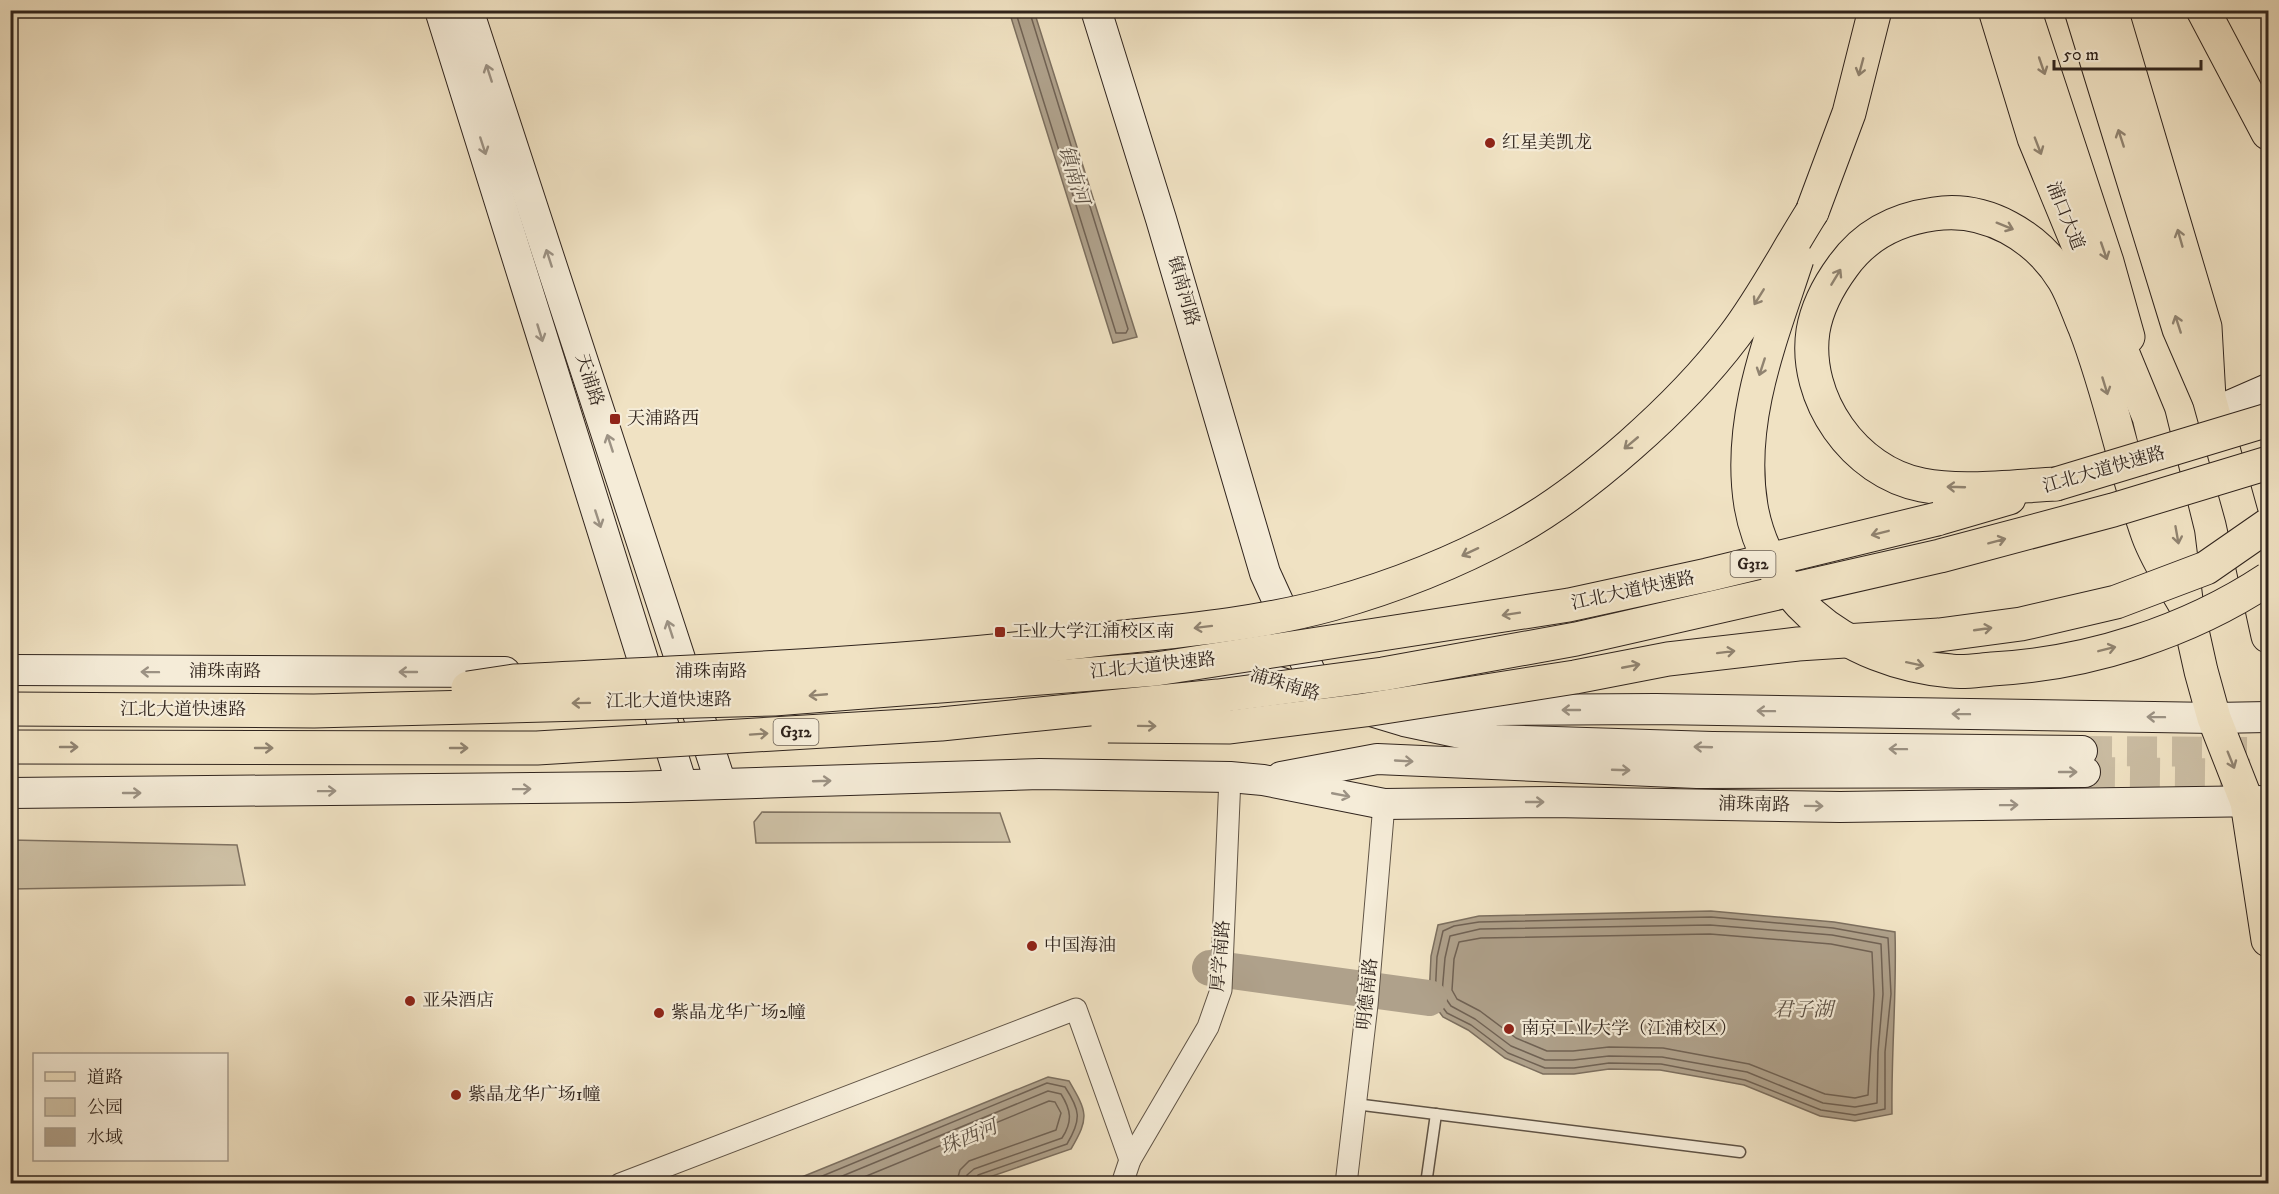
<svg xmlns="http://www.w3.org/2000/svg" width="2279" height="1194" font-family="'IM FELL DW Pica','Noto Serif SC',serif">
<style>
.green{fill:#cfc2a7;stroke:#807362;stroke-width:1.5}
.water{fill:#afa18b;stroke:#7c6f5f;stroke-width:1.5}
.lines{fill:none;stroke-linecap:round;stroke-linejoin:round}
.shore{stroke:#706254;stroke-width:1.5}
.river{stroke:#afa18b;stroke-width:36}
.secondary-tunnel{stroke:#cabca2;stroke-width:30;stroke-dasharray:30 15;stroke-linecap:butt}
.lane-casing{stroke:#605446;stroke-width:13}
.street-casing{stroke:#605446;stroke-width:23}
.secondary-casing{stroke:#30241d;stroke-width:32}
.primary-casing{stroke:#30241d;stroke-width:35}
.highway-casing{stroke:#30241d;stroke-width:35}
.lane{stroke:#f5ecd8;stroke-width:10}
.street{stroke:#f5ecd8;stroke-width:21}
.secondary{stroke:#f5ecd8;stroke-width:30}
.primary{stroke:#f0e2c3;stroke-width:33}
.highway{stroke:#f0e2c3;stroke-width:33}
.highway-bridge-casing{stroke:#30241d;stroke-width:35;stroke-linecap:butt}
.highway-bridge{stroke:#f0e2c3;stroke-width:33}
.oneway{stroke:#908370}
.oneway2{stroke:#9c9284}
.poi-dot{fill:#8f2418;stroke:#f5ecd8;stroke-width:2}
.labels{text-anchor:middle;dominant-baseline:central;stroke-width:4.5;stroke-linejoin:round;paint-order:stroke}
.shield{fill:#f5ecd8;stroke:#6b6055;stroke-width:1.5}
.shield-label{font-size:16px;font-weight:bold;fill:#30241d}
.poi-label{font-size:18px;fill:#30241d;stroke:#f5ecd8;text-anchor:start}
.street-label{font-size:18px;fill:#30241d;stroke:#f5ecd8}
.water-label{font-size:20px;font-style:italic;fill:#5c5044;stroke:#f5ecd8}
</style>
<rect width="100%" height="100%" fill="#f0e2c3"/>
<filter id="stains"><feTurbulence type="fractalNoise" baseFrequency=".00333" numOctaves="4"/><feColorMatrix values="0 0 0 0 .2 0 0 0 0 .09 0 0 0 0 .02 0 0 0 .5 -.17"/></filter>
<radialGradient id="worn" r=".72"><stop offset=".6" stop-color="#630" stop-opacity="0"/><stop offset="1" stop-color="#630" stop-opacity=".3"/></radialGradient>
<!-- green -->
<g class="green">
<path d="M762,812L1000,813L1010,842L756,843L754,822Z"/>
<path d="M11,840L237,845L245,885L11,889Z"/>
</g>
<!-- water -->
<g class="water">
<path d="M1009,11H1034L1137,337L1113,343Z"/>
<path d="M1711,911L1834,922L1895,932C1897,993 1891,1053 1892,1114L1855,1121L1820,1116L1744,1085L1706,1078L1660,1070L1609,1069L1574,1074H1543L1505,1058L1468,1030L1443,1017L1429,998L1431,956L1438,925L1479,916Z"/>
<path d="M1048,1077L1069,1081C1087,1112 1090,1117 1071,1149L972,1183H787Z"/>
</g>
<g class="lines">
<!-- shore -->
<g class="shore">
<path d="M1015,10L1116,333H1126L1128,329L1029,10"/>
<path d="M1711,917L1833,928L1888,938L1891,994L1885,1052V1109L1855,1115L1821,1110L1745,1080L1661,1064L1609,1063L1574,1068H1545L1508,1053L1471,1025L1447,1013L1435,997L1437,957L1443,931L1454,926L1479,922Z"/>
<path d="M1710,925L1832,935L1881,944L1883,994L1878,1052L1877,1103L1855,1107L1823,1103L1747,1072L1662,1057L1609,1056L1573,1060H1545L1511,1046L1475,1019L1451,1006L1442,993L1445,958L1450,936L1480,929Z"/>
<path d="M1710,934L1831,944L1872,952L1874,994L1868,1095L1855,1098L1825,1094L1749,1064L1663,1048L1609,1047L1573,1051H1547L1516,1038L1480,1011L1457,999L1452,990L1454,959L1459,942L1481,938Z"/>
<path d="M803,1184L1047,1083L1065,1087C1080,1110 1082,1119 1067,1144L978,1175L973,1184"/>
<path d="M823,1184L1048,1091L1061,1094C1071,1110 1073,1121 1062,1138L974,1169L967,1175L966,1184"/>
<path d="M847,1184L1049,1101L1055,1102L1061,1113L1056,1130L969,1161L960,1170L956,1184"/>
</g>
<!-- river -->
<path class="river" d="M1210,968L1429,998"/>
<!-- secondary-tunnel -->
<g class="secondary-tunnel">
<path d="M2082,751L2268,752"/>
<path d="M2085,772L2268,774"/>
</g>
<defs>
<g id="lane">
<path d="M1355,1104L1740,1152"/>
<path d="M1426,1184L1436,1114"/>
</g>
<g id="street">
<path d="M620,1184L1076,1009L1130,1160"/>
<path d="M1122,1184L1130,1160L1208,1027L1221,990L1230,777"/>
<path d="M1346,1184L1367,1005L1384,804"/>
</g>
<g id="secondary">
<path d="M440,10L682,785"/>
<path d="M468,10L721,784"/>
<path d="M1096,10L1161,219L1265,573L1321,696"/>
<path d="M2213,413L2268,389"/>
<path d="M10,670L505,672"/>
<path d="M1204,672H1246L1292,686"/>
<path d="M1364,709L1404,721L1494,740L1712,747L2082,751"/>
<path d="M1428,719L1498,710L1656,709L2214,718L2268,717"/>
<path d="M1281,777L1377,759L1697,773L2085,772"/>
<path d="M10,793L628,787L1040,774L1230,777L1263,780L1384,804L1551,802L1840,807L2268,801"/>
</g>
<g id="primary">
<path d="M2024,10L2107,262L2128,337"/>
<path d="M2081,10L2179,329L2208,396"/>
<path d="M2247,802L2268,940"/>
</g>
<g id="highway">
<path d="M1995,10L2034,138L2149,417L2178,535L2187,608L2201,671L2214,718L2247,802"/>
<path d="M2111,10L2205,327L2209,398L2242,517L2268,636"/>
<path d="M2203,10L2268,133"/>
<path d="M1812,212L1849,113L1875,10"/>
<path d="M2056,484C2016,486 1961,493 1922,485C1854,472 1803,398 1813,331C1817,307 1829,285 1843,266C1865,235 1897,219 1934,214C1986,206 2037,236 2064,280C2073,295 2078,312 2085,328C2111,395 2124,467 2148,535C2157,560 2174,585 2187,608"/>
<path d="M1937,519L2009,498"/>
</g>
</defs>
<!-- lane casing -->
<use href="#lane" class="lane-casing"/>
<!-- street casing -->
<use href="#street" class="street-casing"/>
<!-- secondary casing -->
<use href="#secondary" class="secondary-casing"/>
<!-- primary casing -->
<use href="#primary" class="primary-casing"/>
<!-- highway casing -->
<use href="#highway" class="highway-casing"/>
<!-- lane -->
<use href="#lane" class="lane"/>
<!-- street -->
<use href="#street" class="street"/>
<!-- secondary -->
<use href="#secondary" class="secondary"/>
<!-- primary -->
<use href="#primary" class="primary"/>
<!-- highway -->
<use href="#highway" class="highway"/>
<defs>
<g id="highway-bridge">
<path d="M1797,259C1771,339 1737,420 1751,506C1758,547 1780,586 1811,614C1849,648 1901,667 1951,671C1964,673 1979,670 1992,669C2088,664 2188,632 2268,579"/>
<path d="M2056,484L2268,420"/>
<path d="M468,688L514,681C705,671 896,664 1085,641C1167,632 1252,626 1332,604C1392,587 1454,563 1509,533C1585,492 1682,405 1734,336C1763,298 1786,253 1812,212"/>
<path d="M10,709L314,711L774,699L1156,669L1569,605L1707,575L1937,519"/>
<path d="M1108,726L1230,727L1365,710L1575,677L1668,659L1798,644L1939,635L2021,624L2116,602L2206,568L2268,525"/>
<path d="M10,747L537,748L941,724L1218,696L1383,674L1576,639L1940,556L2113,510L2268,463"/>
</g>
</defs>
<!-- highway-bridge casing -->
<use href="#highway-bridge" class="highway-bridge-casing"/>
<!-- highway-bridge -->
<use href="#highway-bridge" class="highway-bridge"/>
</g>
<!-- one-way arrows -->
<defs><path id="oneway-shaft" d="M-6 0H5M1.5-3L5.5 0L1.5 3" fill="none" stroke-width="1.6" stroke-linecap="round" stroke-linejoin="round" transform="scale(1.5)"/></defs>
<g class="oneway">
<use href="#oneway-shaft" transform="translate(2042 66) rotate(71)"/>
<use href="#oneway-shaft" transform="translate(1861 67) rotate(105)"/>
<use href="#oneway-shaft" transform="translate(2121 138) rotate(-108)"/>
<use href="#oneway-shaft" transform="translate(2038 146) rotate(69)"/>
<use href="#oneway-shaft" transform="translate(2005 226) rotate(22)"/>
<use href="#oneway-shaft" transform="translate(2180 238) rotate(-106)"/>
<use href="#oneway-shaft" transform="translate(2104 251) rotate(71)"/>
<use href="#oneway-shaft" transform="translate(1836 277) rotate(-59)"/>
<use href="#oneway-shaft" transform="translate(1759 297) rotate(122)"/>
<use href="#oneway-shaft" transform="translate(2178 324) rotate(-108)"/>
<use href="#oneway-shaft" transform="translate(1762 367) rotate(108)"/>
<use href="#oneway-shaft" transform="translate(2105 386) rotate(73)"/>
<use href="#oneway-shaft" transform="translate(1631 443) rotate(140)"/>
<use href="#oneway-shaft" transform="translate(1956 487) rotate(-178)"/>
<use href="#oneway-shaft" transform="translate(1880 533) rotate(166)"/>
<use href="#oneway-shaft" transform="translate(2177 535) rotate(80)"/>
<use href="#oneway-shaft" transform="translate(1997 541) rotate(-15)"/>
<use href="#oneway-shaft" transform="translate(1470 552) rotate(155)"/>
<use href="#oneway-shaft" transform="translate(1511 614) rotate(171)"/>
<use href="#oneway-shaft" transform="translate(1203 627) rotate(173)"/>
<use href="#oneway-shaft" transform="translate(1983 629) rotate(-8)"/>
<use href="#oneway-shaft" transform="translate(2107 649) rotate(-14)"/>
<use href="#oneway-shaft" transform="translate(1726 652) rotate(-7)"/>
<use href="#oneway-shaft" transform="translate(1915 664) rotate(12)"/>
<use href="#oneway-shaft" transform="translate(1631 666) rotate(-11)"/>
<use href="#oneway-shaft" transform="translate(818 695) rotate(175)"/>
<use href="#oneway-shaft" transform="translate(581 703) rotate(179)"/>
<use href="#oneway-shaft" transform="translate(1147 726) rotate(1)"/>
<use href="#oneway-shaft" transform="translate(759 734) rotate(-4)"/>
<use href="#oneway-shaft" transform="translate(69 747)"/>
<use href="#oneway-shaft" transform="translate(264 748)"/>
<use href="#oneway-shaft" transform="translate(459 748)"/>
<use href="#oneway-shaft" transform="translate(2231 760) rotate(68)"/>
</g>
<g class="oneway2">
<use href="#oneway-shaft" transform="translate(489 73) rotate(-108)"/>
<use href="#oneway-shaft" transform="translate(483 146) rotate(72)"/>
<use href="#oneway-shaft" transform="translate(549 258) rotate(-108)"/>
<use href="#oneway-shaft" transform="translate(540 333) rotate(73)"/>
<use href="#oneway-shaft" transform="translate(610 443) rotate(-108)"/>
<use href="#oneway-shaft" transform="translate(598 519) rotate(72)"/>
<use href="#oneway-shaft" transform="translate(670 629) rotate(-108)"/>
<use href="#oneway-shaft" transform="translate(150 672) rotate(-179)"/>
<use href="#oneway-shaft" transform="translate(408 672) rotate(180)"/>
<use href="#oneway-shaft" transform="translate(1571 710) rotate(180)"/>
<use href="#oneway-shaft" transform="translate(1766 711) rotate(-179)"/>
<use href="#oneway-shaft" transform="translate(1961 714) rotate(-179)"/>
<use href="#oneway-shaft" transform="translate(2156 717) rotate(-179)"/>
<use href="#oneway-shaft" transform="translate(1703 747) rotate(-178)"/>
<use href="#oneway-shaft" transform="translate(1898 749) rotate(-179)"/>
<use href="#oneway-shaft" transform="translate(1404 761) rotate(3)"/>
<use href="#oneway-shaft" transform="translate(1621 770) rotate(2)"/>
<use href="#oneway-shaft" transform="translate(2068 772)"/>
<use href="#oneway-shaft" transform="translate(822 781) rotate(-2)"/>
<use href="#oneway-shaft" transform="translate(522 789) rotate(-1)"/>
<use href="#oneway-shaft" transform="translate(327 791) rotate(-1)"/>
<use href="#oneway-shaft" transform="translate(132 793)"/>
<use href="#oneway-shaft" transform="translate(1341 795) rotate(11)"/>
<use href="#oneway-shaft" transform="translate(1535 802)"/>
<use href="#oneway-shaft" transform="translate(2009 805) rotate(-1)"/>
<use href="#oneway-shaft" transform="translate(1814 806) rotate(1)"/>
</g>
<!-- markers -->
<g class="poi-dot">
<circle cx="1490" cy="143" r="6"/>
<rect x="609" y="413" width="12" height="12" rx="3"/>
<rect x="994" y="626" width="12" height="12" rx="3"/>
<circle cx="1032" cy="946" r="6"/>
<circle cx="410" cy="1001" r="6"/>
<circle cx="659" cy="1013" r="6"/>
<circle cx="1509" cy="1029" r="6"/>
<circle cx="456" cy="1095" r="6"/>
</g>
<g class="labels">
<!-- shield labels -->
<g class="shield">
<rect x="1730.5" y="551" width="45" height="26" rx="4.5"/>
<rect x="773.5" y="719" width="45" height="26" rx="4.5"/>
</g>
<g class="shield-label">
<text x="1753" y="564">G312</text>
<text x="796" y="732">G312</text>
</g>
<!-- poi labels -->
<g class="poi-label">
<text x="1502" y="143">红星美凯龙</text>
<text x="627" y="419">天浦路西</text>
<text x="1012" y="632">工业大学江浦校区南</text>
<text x="1044" y="946">中国海油</text>
<text x="422" y="1001">亚朵酒店</text>
<text x="671" y="1013">紫晶龙华广场2幢</text>
<text x="1521" y="1029">南京工业大学（江浦校区）</text>
<text x="468" y="1095">紫晶龙华广场1幢</text>
</g>
<!-- street labels -->
<g class="street-label">
<text transform="translate(2065 216) rotate(68)">浦口大道</text>
<text transform="translate(1183 291) rotate(74)">镇南河路</text>
<text transform="translate(589 380) rotate(72)">天浦路</text>
<text transform="translate(2104 470) rotate(-16)">江北大道快速路</text>
<text transform="translate(1633 591) rotate(-12)">江北大道快速路</text>
<text transform="translate(1153 666) rotate(-6)">江北大道快速路</text>
<text x="225" y="672">浦珠南路</text>
<text x="711" y="672">浦珠南路</text>
<text transform="translate(1285 685) rotate(17)">浦珠南路</text>
<text transform="translate(669 701) rotate(-1)">江北大道快速路</text>
<text x="183" y="710">江北大道快速路</text>
<text transform="translate(1754 805) rotate(1)">浦珠南路</text>
<text transform="translate(1221 956) rotate(-85)">厚学南路</text>
<text transform="translate(1368 994) rotate(-84)">明德南路</text>
</g>
<!-- water labels -->
<g class="water-label">
<text transform="translate(1073 175) rotate(73)">镇南河</text>
<text x="1803" y="1010">君子湖</text>
<text transform="translate(969 1138) rotate(-23)">珠西河</text>
</g>
</g>
<!-- margin -->
<rect width="2279" height="1194" fill="none" stroke="#f0e2c3" stroke-width="36"/>
<rect x="12" y="12" width="2255" height="1170" fill="none" stroke="#30241d" stroke-width="3"/>
<rect x="18" y="18" width="2243" height="1158" fill="none" stroke="#30241d" stroke-width="1.5"/>
<!-- legend -->
<rect x="33" y="1053" width="195" height="108" fill="#f5ecd8" stroke="#a69c8d" stroke-width="1.5"/>
<rect x="45" y="1072" width="30" height="9" fill="#f0e2c3" stroke="#a69c8d" stroke-width="1.5"/>
<text x="87" y="1083" font-size="18" fill="#30241d">道路</text>
<rect x="45" y="1098" width="30" height="18" fill="#cfc2a7" stroke="#a69c8d" stroke-width="1.5"/>
<text x="87" y="1113" font-size="18" fill="#30241d">公园</text>
<rect x="45" y="1128" width="30" height="18" fill="#afa18b" stroke="#a69c8d" stroke-width="1.5"/>
<text x="87" y="1143" font-size="18" fill="#30241d">水域</text>
<!-- scale -->
<path d="M2054 60v9h147v-9" fill="none" stroke="#30241d" stroke-width="3"/>
<text x="2063" y="60" font-size="18" fill="#30241d" stroke="#f5ecd8" stroke-width="4.5" paint-order="stroke">50 m</text>
<rect width="100%" height="100%" filter="url(#stains)"/>
<rect width="100%" height="100%" fill="url(#worn)"/>
</svg>
